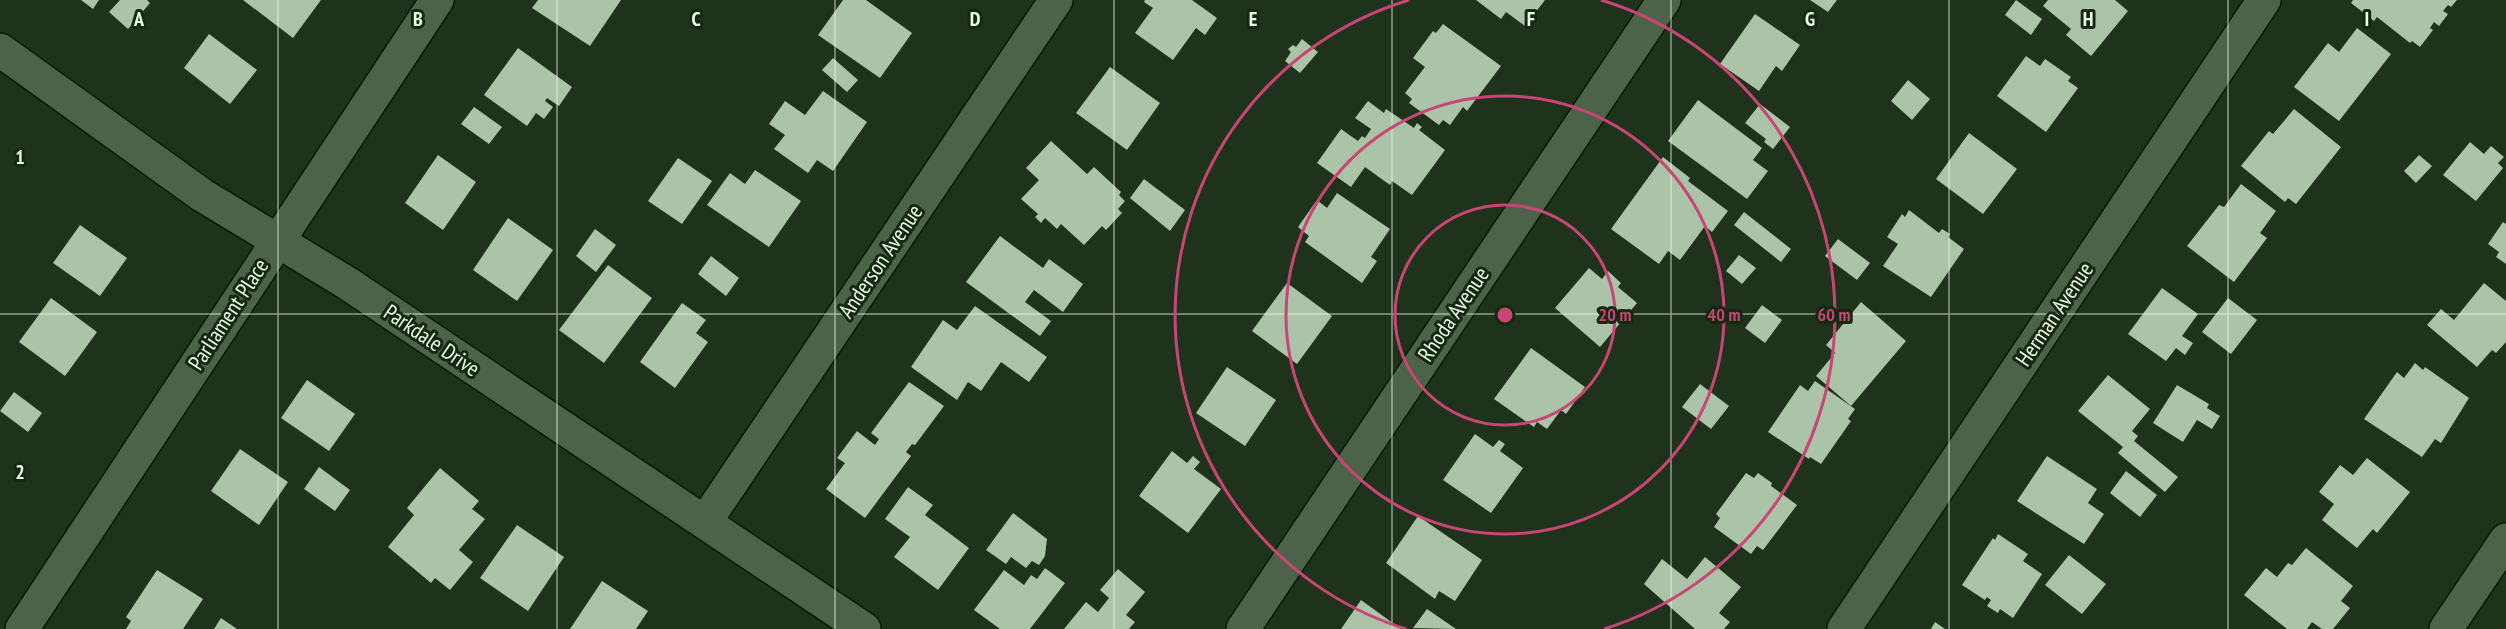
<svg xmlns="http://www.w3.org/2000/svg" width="2506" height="629" font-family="'PT Sans Narrow',sans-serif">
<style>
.building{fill:#abc3a6}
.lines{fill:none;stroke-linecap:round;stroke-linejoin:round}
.street-casing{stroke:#071a04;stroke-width:36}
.street{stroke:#4d6349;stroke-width:33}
.grid{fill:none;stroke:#ecf8e9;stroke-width:1.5;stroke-opacity:0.55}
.ring{fill:none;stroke:#ca4577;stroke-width:3}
.labels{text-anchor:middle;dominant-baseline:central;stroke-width:6;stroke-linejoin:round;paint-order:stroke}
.street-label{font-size:22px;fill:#ecf8e9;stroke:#152811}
.grid-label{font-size:20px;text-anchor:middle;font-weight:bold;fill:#ecf8e9;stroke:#152811;stroke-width:6;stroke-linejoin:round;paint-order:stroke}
.centre{fill:#ca4577;stroke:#152811;stroke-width:3}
.ring-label{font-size:18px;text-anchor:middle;font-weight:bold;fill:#ca4577;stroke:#152811;stroke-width:6;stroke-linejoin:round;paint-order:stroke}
</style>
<rect width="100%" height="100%" fill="#1f321b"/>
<!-- building -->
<g class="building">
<path d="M81,0H99L93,9Z"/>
<path d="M120,0H147L150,3L128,29L109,12Z"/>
<path d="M243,0H321L293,38Z"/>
<path d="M538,0H621L590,46L532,8Z"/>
<path d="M843,0H866L912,33L880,78L818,35Z"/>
<path d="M1145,0H1192L1217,18L1205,35L1196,28L1173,60L1135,33L1153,8L1144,2Z"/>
<path d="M1476,0H1545L1525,26L1506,12L1501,19Z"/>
<path d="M1810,0H1837L1828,12Z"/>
<path d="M2016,0L2042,19L2031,35L2005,15Z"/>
<path d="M2048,0H2115L2128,11L2091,56L2066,35L2071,29L2043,6Z"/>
<path d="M2353,0H2457L2451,7L2448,5L2443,11L2448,14L2439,26L2434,22L2430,28L2433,30L2420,47L2412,41L2410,43L2377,17L2374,21L2351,3Z"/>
<path d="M1755,14L1800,45L1782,71L1776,66L1759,91L1720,64Z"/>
<path d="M1443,24L1501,66L1467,111L1463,107L1450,125L1443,120L1439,125L1409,103L1412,99L1405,93L1425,67L1413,58L1433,31L1436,33Z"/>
<path d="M2357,28L2391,54L2339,121L2294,87L2328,43L2339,52Z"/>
<path d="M209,34L257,70L230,104L184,68Z"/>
<path d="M1302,39L1318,52L1300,73L1285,61L1291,52L1288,49L1293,45L1296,47Z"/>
<path d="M518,48L572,87L559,106L547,98L545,101L553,107L544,119L536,113L527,126L484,95Z"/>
<path d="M2026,56L2040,66L2045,59L2071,77L2068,81L2078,88L2046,132L1997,96Z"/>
<path d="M833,58L858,80L847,92L822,70Z"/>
<path d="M1110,67L1160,103L1127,150L1076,113Z"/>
<path d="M1908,80L1930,99L1912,120L1891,101Z"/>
<path d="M823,91L867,122L833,171L817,160L808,173L774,149L785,135L769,124L785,101L805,115Z"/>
<path d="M1698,100L1762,148L1753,160L1768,171L1747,199L1668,141Z"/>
<path d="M1368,101L1384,113L1386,109L1414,128L1417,123L1422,127L1419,130L1445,150L1412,195L1392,181L1390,185L1365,167L1351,187L1317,163L1341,129L1358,141L1362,136L1365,138L1371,129L1355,118Z"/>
<path d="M1760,104L1790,127L1773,149L1764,142L1766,139L1745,123Z"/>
<path d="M474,107L502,127L489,144L461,124Z"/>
<path d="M2294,109L2341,147L2296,204L2288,198L2285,202L2241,166L2269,131L2273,134Z"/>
<path d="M1969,133L2017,169L1983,214L1936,179Z"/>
<path d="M1051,141L1087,174L1094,167L1121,192L1119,195L1125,201L1118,209L1122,213L1106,230L1102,226L1084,245L1061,224L1057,229L1045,218L1041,223L1035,217L1038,214L1021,199L1039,180L1026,168Z"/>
<path d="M2470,142L2484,154L2491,146L2504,157L2498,163L2503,168L2476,201L2443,175Z"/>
<path d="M438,155L476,182L443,230L405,203Z"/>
<path d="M2419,155L2432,166L2416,183L2404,171Z"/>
<path d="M1663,157L1690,178L1688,181L1728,211L1712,232L1705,226L1680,260L1668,251L1659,264L1611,229Z"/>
<path d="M678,158L712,181L682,224L648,201Z"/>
<path d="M755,170L801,201L769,247L707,205L730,173L745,184Z"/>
<path d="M1144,179L1185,210L1170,231L1130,198Z"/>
<path d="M2241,184L2276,211L2260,233L2267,238L2234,282L2187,246L2219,205L2224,207Z"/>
<path d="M1337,193L1390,229L1371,257L1377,261L1362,283L1305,242L1309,236L1298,227L1317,200L1327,208Z"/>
<path d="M1909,210L1939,233L1942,229L1950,234L1948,237L1964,249L1931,297L1883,266L1898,244L1887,237L1902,214L1905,217Z"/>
<path d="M1744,212L1791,249L1781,262L1734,225Z"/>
<path d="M508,218L553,250L517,301L473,270Z"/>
<path d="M2503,222L2506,224V264L2496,257L2499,252L2488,244Z"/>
<path d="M80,225L127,258L100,296L53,263Z"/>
<path d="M595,229L616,245L596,272L576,256Z"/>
<path d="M1000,236L1043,268L1049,259L1083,284L1063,312L1034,290L1025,302L1051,321L1040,336L966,282Z"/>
<path d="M1838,239L1870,263L1857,280L1825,256Z"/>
<path d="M1739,255L1756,268L1742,284L1726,271Z"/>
<path d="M711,256L739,278L726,296L698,274Z"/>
<path d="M608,265L652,298L604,363L559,330Z"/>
<path d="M1589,268L1602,279L1608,271L1621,283L1618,287L1637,303L1600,347L1555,308Z"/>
<path d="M1287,283L1332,316L1297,364L1252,331Z"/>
<path d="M2484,283L2506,301V342L2496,353L2492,350L2477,367L2427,325L2441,309L2454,320Z"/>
<path d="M2162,288L2198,314L2182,336L2193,343L2185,355L2176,348L2166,361L2128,334Z"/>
<path d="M51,298L97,332L65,376L19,342Z"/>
<path d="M2228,298L2257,320L2231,354L2202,332Z"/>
<path d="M1861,302L1906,341L1851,406L1816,376L1835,353L1826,345Z"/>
<path d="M682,303L706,320L696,333L708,342L675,388L640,362Z"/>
<path d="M1762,305L1782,320L1765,343L1745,328Z"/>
<path d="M975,306L1047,357L1029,382L1001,362L981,391L968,382L957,400L911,367L943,320L957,330Z"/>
<path d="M1531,348L1585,387L1566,414L1561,410L1547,429L1537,422L1534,427L1494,399Z"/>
<path d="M2415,363L2423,370L2425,367L2469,398L2441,443L2435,439L2422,457L2364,419L2397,372L2404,378Z"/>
<path d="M1227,367L1276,400L1245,446L1196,413Z"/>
<path d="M2108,375L2150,409L2132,431L2138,436L2134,441L2178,477L2165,492L2118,453L2123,447L2078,411Z"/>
<path d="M307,380L355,414L329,451L281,418Z"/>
<path d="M1815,381L1855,409L1848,419L1851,421L1821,464L1810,457L1809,459L1768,432L1800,385L1808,391Z"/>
<path d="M909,382L944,406L915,445L912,444L906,452L911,456L865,518L826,489L845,463L837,458L857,431L875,445L879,439L871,433Z"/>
<path d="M1700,384L1729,406L1711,429L1682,407Z"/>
<path d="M2177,385L2209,404L2207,408L2220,416L2212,429L2197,420L2183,442L2153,423Z"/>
<path d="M14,392L42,413L28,432L0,411Z"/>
<path d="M1475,434L1493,447L1499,440L1505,444L1500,451L1523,468L1491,513L1443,480Z"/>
<path d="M240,449L288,482L259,525L211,491Z"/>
<path d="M1172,451L1187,463L1193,456L1200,462L1194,469L1221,489L1188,533L1139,496Z"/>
<path d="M2047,456L2097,489L2088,503L2104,514L2084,544L2017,501Z"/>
<path d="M2367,458L2410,492L2377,533L2373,529L2357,548L2322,520L2334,504L2319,492L2340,465L2353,475Z"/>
<path d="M319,467L350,490L335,511L304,489Z"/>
<path d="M440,468L479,501L472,509L485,519L459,550L473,562L450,590L435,578L431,583L388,547L414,515L407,508Z"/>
<path d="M2126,471L2157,495L2140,517L2110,493Z"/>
<path d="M1746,473L1754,478L1758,473L1772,483L1771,486L1797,505L1763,550L1757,546L1751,554L1714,527L1720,518L1716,514Z"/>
<path d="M908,487L933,505L925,515L969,548L938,590L894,557L910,537L885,519Z"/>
<path d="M1013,513L1047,539L1045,556L1039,565L1032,561L1026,568L1011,557L1006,564L986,550Z"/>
<path d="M1418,516L1482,560L1455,601L1439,591L1435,599L1386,563Z"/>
<path d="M517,525L564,557L528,611L480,578Z"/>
<path d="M1998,534L2028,554L2023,561L2042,574L2013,618L2000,609L1998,613L1987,606L1991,600L1987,597L1985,600L1962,585L1993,538L1995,540Z"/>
<path d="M2306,548L2353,586L2341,601L2350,608L2333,629H2322L2312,622L2307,629H2287L2244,595L2266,568L2277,577L2288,563L2292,565Z"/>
<path d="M2069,555L2106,584L2082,614L2045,585Z"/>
<path d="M1705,557L1741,587L1719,613L1730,622L1724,629H1695L1644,584L1662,559L1687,579Z"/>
<path d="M1045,568L1065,583L1030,629H1000L974,610L1004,570L1024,585L1031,575L1037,579Z"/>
<path d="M1118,569L1145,592L1126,615L1135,622L1129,629H1064L1086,602L1098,612L1109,598L1100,590Z"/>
<path d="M157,570L203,599L183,629H126L131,621L126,617Z"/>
<path d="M602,581L648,611L636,629H570Z"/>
<path d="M1361,600L1401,629H1341Z"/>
<path d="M1427,609L1456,629L1413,628Z"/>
<path d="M221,618L237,629H214Z"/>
<path d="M1935,622L1945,629H1931Z"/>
</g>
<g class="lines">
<defs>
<g id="street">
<path d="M0,50L202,195L347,283L864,629"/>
<path d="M705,522L1056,0"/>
<path d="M22,629L437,0"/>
<path d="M1243,629L1664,0"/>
<path d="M1844,629L2264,0"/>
<path d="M2446,629L2506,540"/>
</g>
</defs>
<!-- street casing -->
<use href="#street" class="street-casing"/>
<!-- street -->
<use href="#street" class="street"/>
</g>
<!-- grid -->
<path class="grid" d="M278,0V629M557,0V629M835,0V629M1114,0V629M1392,0V629M1671,0V629M1949,0V629M2228,0V629M0,314H2506"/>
<!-- distance rings -->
<g class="ring">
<circle cx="1505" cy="315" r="110"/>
<circle cx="1505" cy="315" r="219"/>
<path d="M1406 629A329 329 0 0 1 1409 0M1601 0A329 329 0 0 1 1604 629"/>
</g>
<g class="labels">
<!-- street labels -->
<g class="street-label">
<text transform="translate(880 261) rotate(-56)">Anderson Avenue</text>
<text transform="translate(228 314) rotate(-57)">Parliament Place</text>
<text transform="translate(1453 314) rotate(-56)">Rhoda Avenue</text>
<text transform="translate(2054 314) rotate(-56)">Herman Avenue</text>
<text transform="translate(432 340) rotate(34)">Parkdale Drive</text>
</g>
</g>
<g class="grid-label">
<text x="139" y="26">A</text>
<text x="418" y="26">B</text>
<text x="696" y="26">C</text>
<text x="975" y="26">D</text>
<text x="1253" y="26">E</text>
<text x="1531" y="26">F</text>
<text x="1810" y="26">G</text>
<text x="2088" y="26">H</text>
<text x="2367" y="26">I</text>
<text x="20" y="164">1</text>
<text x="20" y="479">2</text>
</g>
<circle cx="1505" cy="315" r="9" class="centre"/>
<g class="ring-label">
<text x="1615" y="321">20 m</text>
<text x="1724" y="321">40 m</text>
<text x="1834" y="321">60 m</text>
</g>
</svg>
